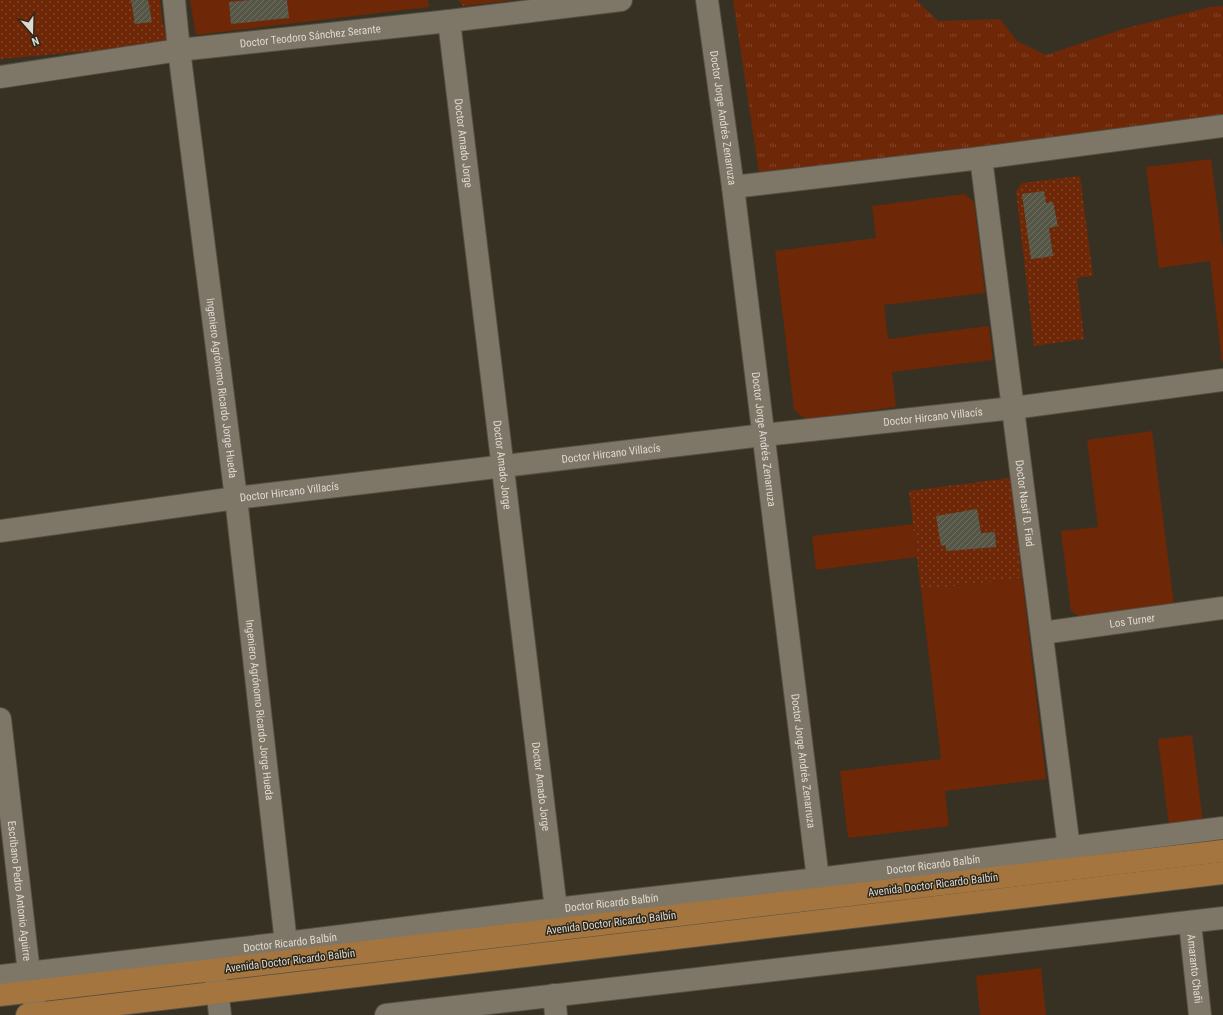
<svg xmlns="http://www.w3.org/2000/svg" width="1223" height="1015" font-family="'Roboto Condensed',sans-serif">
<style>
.grass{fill:#6e2707}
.park{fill:url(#park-tufts)}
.garden{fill:url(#garden-dots)}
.building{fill:url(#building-hatch)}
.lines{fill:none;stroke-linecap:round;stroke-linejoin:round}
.minor-casing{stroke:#544f43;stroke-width:24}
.major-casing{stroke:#544f43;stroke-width:24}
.minor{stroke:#7e7667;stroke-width:22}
.major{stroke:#a4753e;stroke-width:22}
.labels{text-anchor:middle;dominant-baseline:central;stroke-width:3;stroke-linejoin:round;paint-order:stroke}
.street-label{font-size:11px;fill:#dedad2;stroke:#2d271a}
</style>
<defs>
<pattern id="park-tufts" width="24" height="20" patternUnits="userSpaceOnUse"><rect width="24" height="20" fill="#6e2707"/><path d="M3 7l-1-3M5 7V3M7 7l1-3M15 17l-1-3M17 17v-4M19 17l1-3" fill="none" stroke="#82462a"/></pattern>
<pattern id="garden-dots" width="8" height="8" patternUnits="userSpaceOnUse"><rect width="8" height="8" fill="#6e2707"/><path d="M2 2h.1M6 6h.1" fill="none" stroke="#82462a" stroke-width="1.8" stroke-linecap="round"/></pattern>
<pattern id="building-hatch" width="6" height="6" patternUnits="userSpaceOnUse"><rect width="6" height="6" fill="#565647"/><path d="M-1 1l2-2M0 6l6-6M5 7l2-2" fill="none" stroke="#6e6e61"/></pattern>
</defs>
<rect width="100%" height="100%" fill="#373124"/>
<!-- grass -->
<g class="grass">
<path d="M190,0H428L429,7L196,35Z"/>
<path d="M1211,159L1223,249V361L1222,362L1210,261L1159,268L1146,167Z"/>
<path d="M965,194L974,202L985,293L884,305L888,339L989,326L993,360L892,372L896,407L806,419L794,410L775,251L876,238L872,206Z"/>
<path d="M1152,431L1174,605L1080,617L1071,611L1061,531L1098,527L1087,440Z"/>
<path d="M913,524L917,557L816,570L812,536Z"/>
<path d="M1022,578L1046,779L945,791L949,826L848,838L840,771L941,759L921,590Z"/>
<path d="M1192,735L1203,822L1169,826L1158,739Z"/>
<path d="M1041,968L1046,1015H980L976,976Z"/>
</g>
<!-- park -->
<g class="park">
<path d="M459,0H514L463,6Z"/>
<path d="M733,0H916L938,21L1000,19L1017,41L1046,55L1123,29L1210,7L1223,6V122L760,179Z"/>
</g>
<!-- garden -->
<g class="garden">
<path d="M0,0H160L162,23L168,37L169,44L0,59Z"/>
<path d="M1080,176L1093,276L1077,278L1084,339L1034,346L1016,191L1022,183Z"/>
<path d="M1010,478L1022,578L921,590L909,491Z"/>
</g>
<!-- building -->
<g class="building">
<path d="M131,0H148L152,22L135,24Z"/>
<path d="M250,0H287L289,18L231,24L229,2Z"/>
<path d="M1044,191L1046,203L1053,202L1058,226L1049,228L1053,256L1031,259L1022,194Z"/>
<path d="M977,509L981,533L995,532L996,547L946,551V545L941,546L936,516Z"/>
</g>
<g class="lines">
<defs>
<g id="minor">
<path id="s1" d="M174,0L179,50L236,498L286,943"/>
<path id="s2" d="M707,0L733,187L818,879"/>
<path id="s3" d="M449,21L556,909"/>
<path id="s4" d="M0,77L179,50L449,21L621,0"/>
<path id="s5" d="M981,158L1069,848"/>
<path d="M733,187L981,158L1223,126"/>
<path id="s6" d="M0,531L236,498L764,435L1013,408L1223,380"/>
<path id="s7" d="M1042,633L1223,608"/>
<path id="s8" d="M0,719L29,973L36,1014"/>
<path id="s9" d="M1190,923L1200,1015"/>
<path d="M215,970L220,1015"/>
<path id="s10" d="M0,976L286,943L556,909L818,879L1223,828"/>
<path d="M554,995L556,1015"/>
<path d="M386,1015L1223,918"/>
</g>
<g id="major">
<path d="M0,995L1223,851"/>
<path d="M27,1015L1223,873"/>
</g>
</defs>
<!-- minor casing -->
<use href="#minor" class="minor-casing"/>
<!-- major casing -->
<use href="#major" class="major-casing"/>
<!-- minor -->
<use href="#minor" class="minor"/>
<!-- major -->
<use href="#major" class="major"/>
</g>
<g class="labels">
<!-- street labels -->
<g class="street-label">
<text stroke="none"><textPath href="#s4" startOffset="313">Doctor Teodoro Sánchez Serante</textPath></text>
<text stroke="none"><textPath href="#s2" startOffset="119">Doctor Jorge Andrés Zenarruza</textPath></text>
<text stroke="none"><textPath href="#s3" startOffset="123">Doctor Amado Jorge</textPath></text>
<text stroke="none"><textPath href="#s1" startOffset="391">Ingeniero Agrónomo Ricardo Jorge Hueda</textPath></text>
<text stroke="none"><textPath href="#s6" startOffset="940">Doctor Hircano Villacís</textPath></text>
<text stroke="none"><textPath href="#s2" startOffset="443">Doctor Jorge Andrés Zenarruza</textPath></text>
<text stroke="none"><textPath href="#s6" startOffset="616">Doctor Hircano Villacís</textPath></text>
<text stroke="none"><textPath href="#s3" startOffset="447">Doctor Amado Jorge</textPath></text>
<text stroke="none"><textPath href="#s6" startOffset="292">Doctor Hircano Villacís</textPath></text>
<text stroke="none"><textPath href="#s5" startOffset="348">Doctor Nasif D. Fiad</textPath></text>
<text stroke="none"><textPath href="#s7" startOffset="91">Los Turner</textPath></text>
<text stroke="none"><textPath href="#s1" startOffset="715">Ingeniero Agrónomo Ricardo Jorge Hueda</textPath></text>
<text stroke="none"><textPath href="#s2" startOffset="767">Doctor Jorge Andrés Zenarruza</textPath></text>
<text stroke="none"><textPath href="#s3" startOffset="771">Doctor Amado Jorge</textPath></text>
<text stroke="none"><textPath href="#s10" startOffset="940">Doctor Ricardo Balbín</textPath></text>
<text transform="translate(933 885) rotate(-7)">Avenida Doctor Ricardo Balbín</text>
<text stroke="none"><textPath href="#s8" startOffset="173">Escribano Pedro Antonio Aguirre</textPath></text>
<text stroke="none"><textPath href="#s10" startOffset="616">Doctor Ricardo Balbín</textPath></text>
<text transform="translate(611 923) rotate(-7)">Avenida Doctor Ricardo Balbín</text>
<text stroke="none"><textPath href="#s10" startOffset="292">Doctor Ricardo Balbín</textPath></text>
<text transform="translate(290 961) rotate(-7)">Avenida Doctor Ricardo Balbín</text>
<text stroke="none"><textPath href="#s9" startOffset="46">Amaranto Chañi</textPath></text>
</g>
</g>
<!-- north arrow -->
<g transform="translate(32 32) rotate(160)" stroke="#2d271a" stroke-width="3" paint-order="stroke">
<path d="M0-3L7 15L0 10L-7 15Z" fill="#dedad2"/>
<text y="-6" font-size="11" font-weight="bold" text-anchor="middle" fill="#dedad2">N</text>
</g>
</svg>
